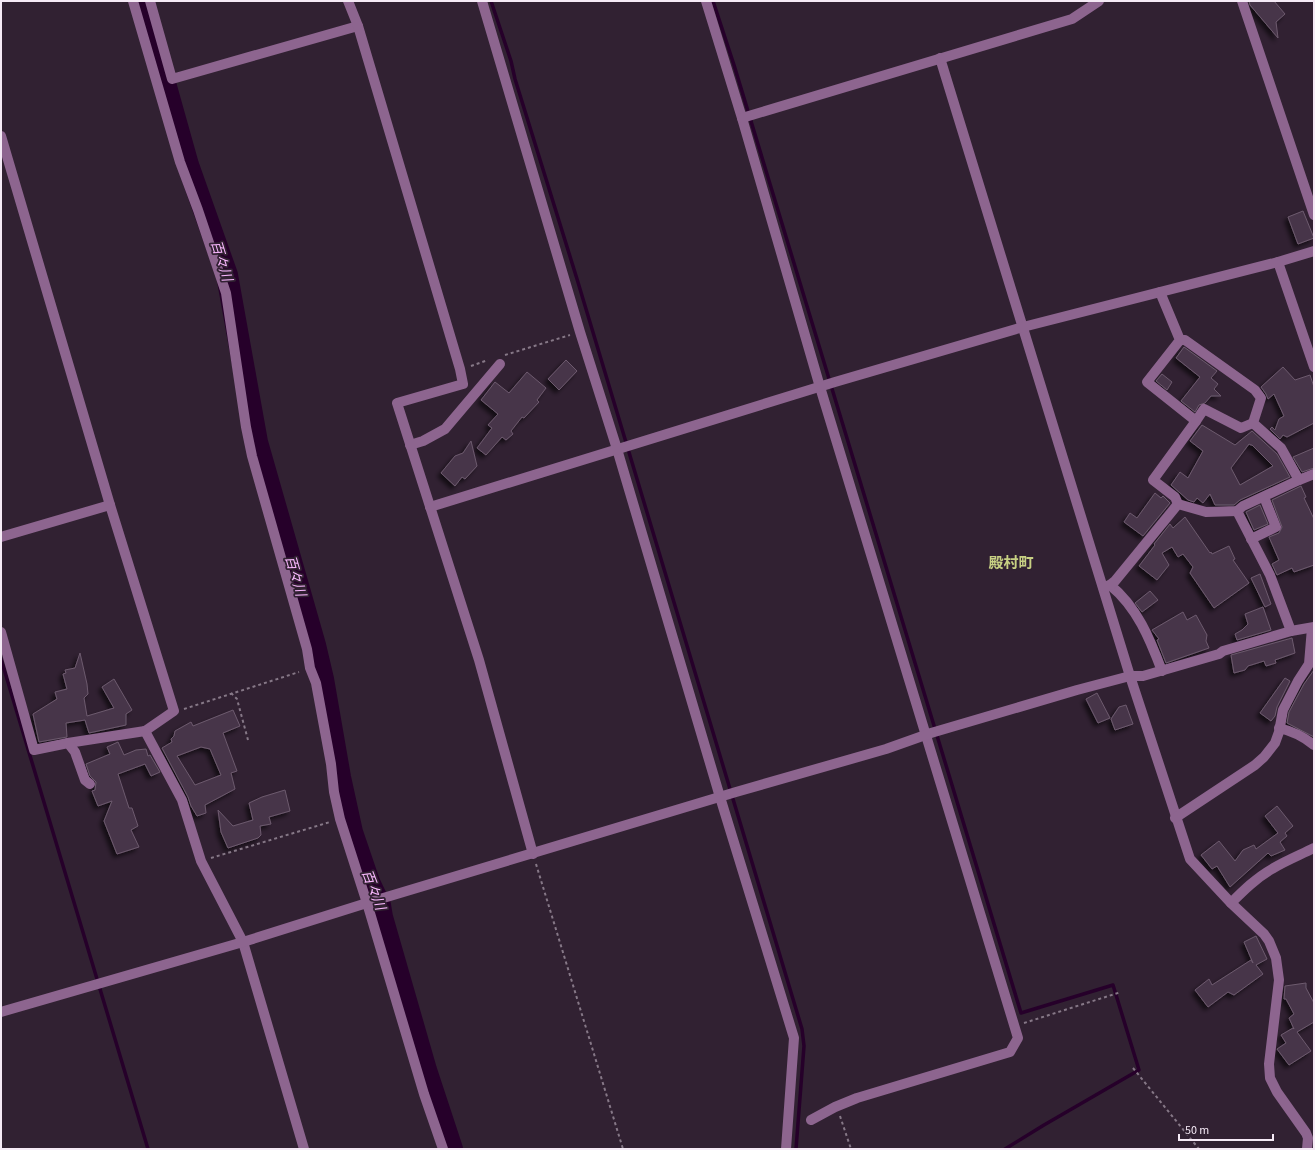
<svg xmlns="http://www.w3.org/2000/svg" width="1315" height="1150" font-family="'Source Sans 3','Noto Sans JP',sans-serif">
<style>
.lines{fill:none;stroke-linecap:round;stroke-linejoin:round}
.stream{stroke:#26002a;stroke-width:3.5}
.river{stroke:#26002a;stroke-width:22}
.building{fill:#473649;stroke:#6d5a6e;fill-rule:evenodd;filter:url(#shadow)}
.path{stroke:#867887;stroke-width:2;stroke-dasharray:3 3;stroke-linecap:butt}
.minor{stroke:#8d658f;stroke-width:10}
.labels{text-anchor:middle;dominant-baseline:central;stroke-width:3.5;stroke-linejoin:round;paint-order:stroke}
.water-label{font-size:14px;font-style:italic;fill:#f8b7fd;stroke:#312132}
.quarter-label{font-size:15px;font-weight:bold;fill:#c7d083;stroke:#312132}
</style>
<defs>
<filter id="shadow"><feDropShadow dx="-3.5" dy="3.5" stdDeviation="2" flood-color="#0009"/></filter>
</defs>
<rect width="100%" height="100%" fill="#312132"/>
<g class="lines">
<!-- stream -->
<g class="stream">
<path d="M491,1L511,61L515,79L577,279L802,1029L804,1046L796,1149"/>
<path d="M713,1L734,65L1021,1013L1113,985L1139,1070L1044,1125L1005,1149"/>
<path d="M1,659L148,1149"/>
</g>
<!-- river -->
<path class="river" d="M142,1L188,165L227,275L257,442L315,645L323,679L340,777L352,832L369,882L380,905L382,917L426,1070L452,1149"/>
</g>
<!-- building -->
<g class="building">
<path d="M1249,1H1274L1285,14L1276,22L1278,38L1250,5Z"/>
<path d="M1303,211L1314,238L1298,244L1288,217Z"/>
<path d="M1184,347L1217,371L1211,378L1218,384L1214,389L1221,396H1211L1205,403L1199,405L1195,412L1181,401L1200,377L1176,358Z"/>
<path d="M566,360L577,371L559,390L548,379Z"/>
<path d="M1283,367L1295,380L1310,375L1314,387V423L1287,437L1283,435L1280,439L1270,429L1272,427L1275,430L1279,419L1284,416L1274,394L1268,399L1266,394L1261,387Z"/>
<path d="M527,372L546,388L537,400L539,402L524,418L522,417L511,431L513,434L506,440L502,437L486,455L477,448L492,428L488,425L498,414L481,400L495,382L509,393Z"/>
<path d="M1162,374L1172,382L1167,390L1156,381Z"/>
<path d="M1202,425L1235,445L1252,431L1277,454L1290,477L1240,500L1234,505H1215L1210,494L1203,503L1197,498L1194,502L1188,500L1171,485L1180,472L1188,478L1203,451L1190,441ZM1249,444L1251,445H1252L1273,466L1240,485L1231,468Z"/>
<path d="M471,441L477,466L465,479L462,477L455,486L441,473L455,456L463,453Z"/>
<path d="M1314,448V468L1302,472L1293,457Z"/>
<path d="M1301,486L1306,497L1304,498L1314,519V565L1294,572L1292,568L1277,575L1272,564L1279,560L1269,537L1279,533L1282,527L1272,500Z"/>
<path d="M1155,493L1161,498L1163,496L1170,503L1143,536L1124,522L1130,513L1137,518Z"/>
<path d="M1260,505L1268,524L1254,530L1246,512Z"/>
<path d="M1185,517L1210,553L1211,552L1212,554L1229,546L1235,559L1233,560L1249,583L1214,608L1190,573L1193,567L1183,554L1178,557L1172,547L1162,553L1169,565L1157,580L1139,566L1155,545L1154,544L1170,524L1173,528Z"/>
<path d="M1260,574L1271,604L1265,607L1251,578Z"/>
<path d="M1150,591L1158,600L1142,612L1135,603Z"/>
<path d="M1263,607L1271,630L1237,640L1235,634L1242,630L1248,624L1245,614Z"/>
<path d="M1183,612L1187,620L1196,615L1207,635L1206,641L1209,648L1166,663L1157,640L1159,639L1152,630Z"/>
<path d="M1292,638L1295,653L1275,660L1276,663L1266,666L1264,661L1248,666L1245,670L1234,673L1231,655Z"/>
<path d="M80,653L87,684L88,694L84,698L87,716L114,708L102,687L114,679L132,710L126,714V725L89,733L85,720L66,723L67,737L39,742L33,714L57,699L55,692L67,689L63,674L66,673L65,670L75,668Z"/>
<path d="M1314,670V737L1287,723L1289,712L1304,684Z"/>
<path d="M1285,678L1290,681L1277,707L1275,716L1271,721L1260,713Z"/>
<path d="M1097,693L1110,718L1098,723L1086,699Z"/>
<path d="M1126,705L1133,724L1115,730L1111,719L1119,707Z"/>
<path d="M233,710L240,726L223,733L237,771L231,773L235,789L205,805L206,813L197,816L191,806L188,797L162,748L172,742L171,739L174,736L175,731L191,722L193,726ZM201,747L210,749L221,775L195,785L177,756Z"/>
<path d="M118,742L124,755L136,750L146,749L148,756L150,755L160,772L151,776L145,764L118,774L129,808H132L138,826L131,830L139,847L117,854L104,821L112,801L98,806L92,791L95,790L96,782L90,776L86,764L110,754L107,747Z"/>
<path d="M285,790L290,811L269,817L271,824L260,826L261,835L258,838L228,848L221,832L218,810L233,826L253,820L249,803L262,797Z"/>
<path d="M1277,806L1293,826L1285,833L1287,836L1280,842L1285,850L1271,856L1268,853L1230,887L1217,866L1212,869L1201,855L1219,841L1235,861L1243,850L1254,845L1256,849L1278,833L1265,816Z"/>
<path d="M1256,936L1267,959L1256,965L1263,974L1234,995L1228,992L1208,1007L1195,990L1209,979L1212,985L1251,960L1253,963L1244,942Z"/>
<path d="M1306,983V988L1314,1003V1022L1297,1032L1311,1051L1289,1065L1277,1049L1286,1043L1281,1035L1293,1028L1294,1029L1289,1018L1294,1014L1286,999H1284L1285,986Z"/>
</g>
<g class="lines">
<!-- path -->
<g class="path">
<path d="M505,355L570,335"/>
<path d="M471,366L488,360"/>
<path d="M231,693L237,699L248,740"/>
<path d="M184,709L299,672"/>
<path d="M211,858L330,822"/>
<path d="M536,864L623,1149"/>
<path d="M1024,1023L1121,992"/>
<path d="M1133,1068L1199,1149"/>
<path d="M840,1116L851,1149"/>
</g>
<!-- minor -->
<g class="minor">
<path d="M133,1L180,162L198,210L226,293L246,427L252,456L307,649L310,668L316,683L331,764L334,792L340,819L367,903L424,1094L443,1149"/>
<path d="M150,1L172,79L358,26"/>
<path d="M348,1L358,26L460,369L463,384L397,403L479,660L533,854"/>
<path d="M482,1L580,332L617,449L720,797L794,1038L786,1149"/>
<path d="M706,1L742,118L820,387L1018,1038L1010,1052L857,1098L835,1107L811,1120"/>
<path d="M1242,1L1314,215"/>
<path d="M940,58L1130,676L1190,859L1231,903L1264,934L1269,941L1276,958L1279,980L1269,1064L1270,1078L1277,1092L1306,1133L1308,1138L1307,1149"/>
<path d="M742,118L1072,19L1099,1"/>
<path d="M1,136L110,505L174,711L145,731L68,743L34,750L1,632"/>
<path d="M1278,262L1314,367"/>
<path d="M1160,292L1180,340L1147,382L1196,421L1153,480L1175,497L1178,504"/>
<path d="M1180,340H1185L1255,390L1261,398L1253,423L1281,448L1299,480"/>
<path d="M1196,421L1204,409L1241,428L1253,423"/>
<path d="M410,445L423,441L445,429L500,364"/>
<path d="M430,507L835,382L1023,327L1278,262L1314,251"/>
<path d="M1237,511L1270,575L1291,631"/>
<path d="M1,537L110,505"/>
<path d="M1251,539L1276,527L1264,497"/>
<path d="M1110,585C1137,607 1150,639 1162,671"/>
<path d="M1103,587L1110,585L1115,581L1178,504L1206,512L1237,511L1243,506L1299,480L1314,474"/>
<path d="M1279,728C1292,731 1304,737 1314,745"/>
<path d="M145,731L182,800L201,861L243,942L304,1149"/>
<path d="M68,743L75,752L85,780L90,784"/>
<path d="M1175,818L1255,765L1264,757L1275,743L1279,732L1283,710L1298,681L1309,664L1312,628"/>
<path d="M1231,903C1243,891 1256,878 1272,869C1285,861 1300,855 1314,848"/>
<path d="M1,1012L243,942L370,902L736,792L886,749L931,733L1077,690L1130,676H1143L1219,654L1223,651L1291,631L1314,627"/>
</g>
</g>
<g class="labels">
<!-- water labels -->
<g class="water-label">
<text transform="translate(221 261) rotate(73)">百々川</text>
<text transform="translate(295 576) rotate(74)">百々川</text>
<text transform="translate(373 890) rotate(69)">百々川</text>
</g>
<!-- quarter labels -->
<g class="quarter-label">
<text x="1011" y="563">殿村町</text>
</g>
</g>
<!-- border -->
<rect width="1315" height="1150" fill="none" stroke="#f5eaf6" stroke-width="4"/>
<!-- scale -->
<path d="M1179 1134v6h94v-6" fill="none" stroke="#f5eaf6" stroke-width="2"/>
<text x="1185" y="1134" font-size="12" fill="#f5eaf6" stroke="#312132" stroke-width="3" paint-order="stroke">50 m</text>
</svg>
